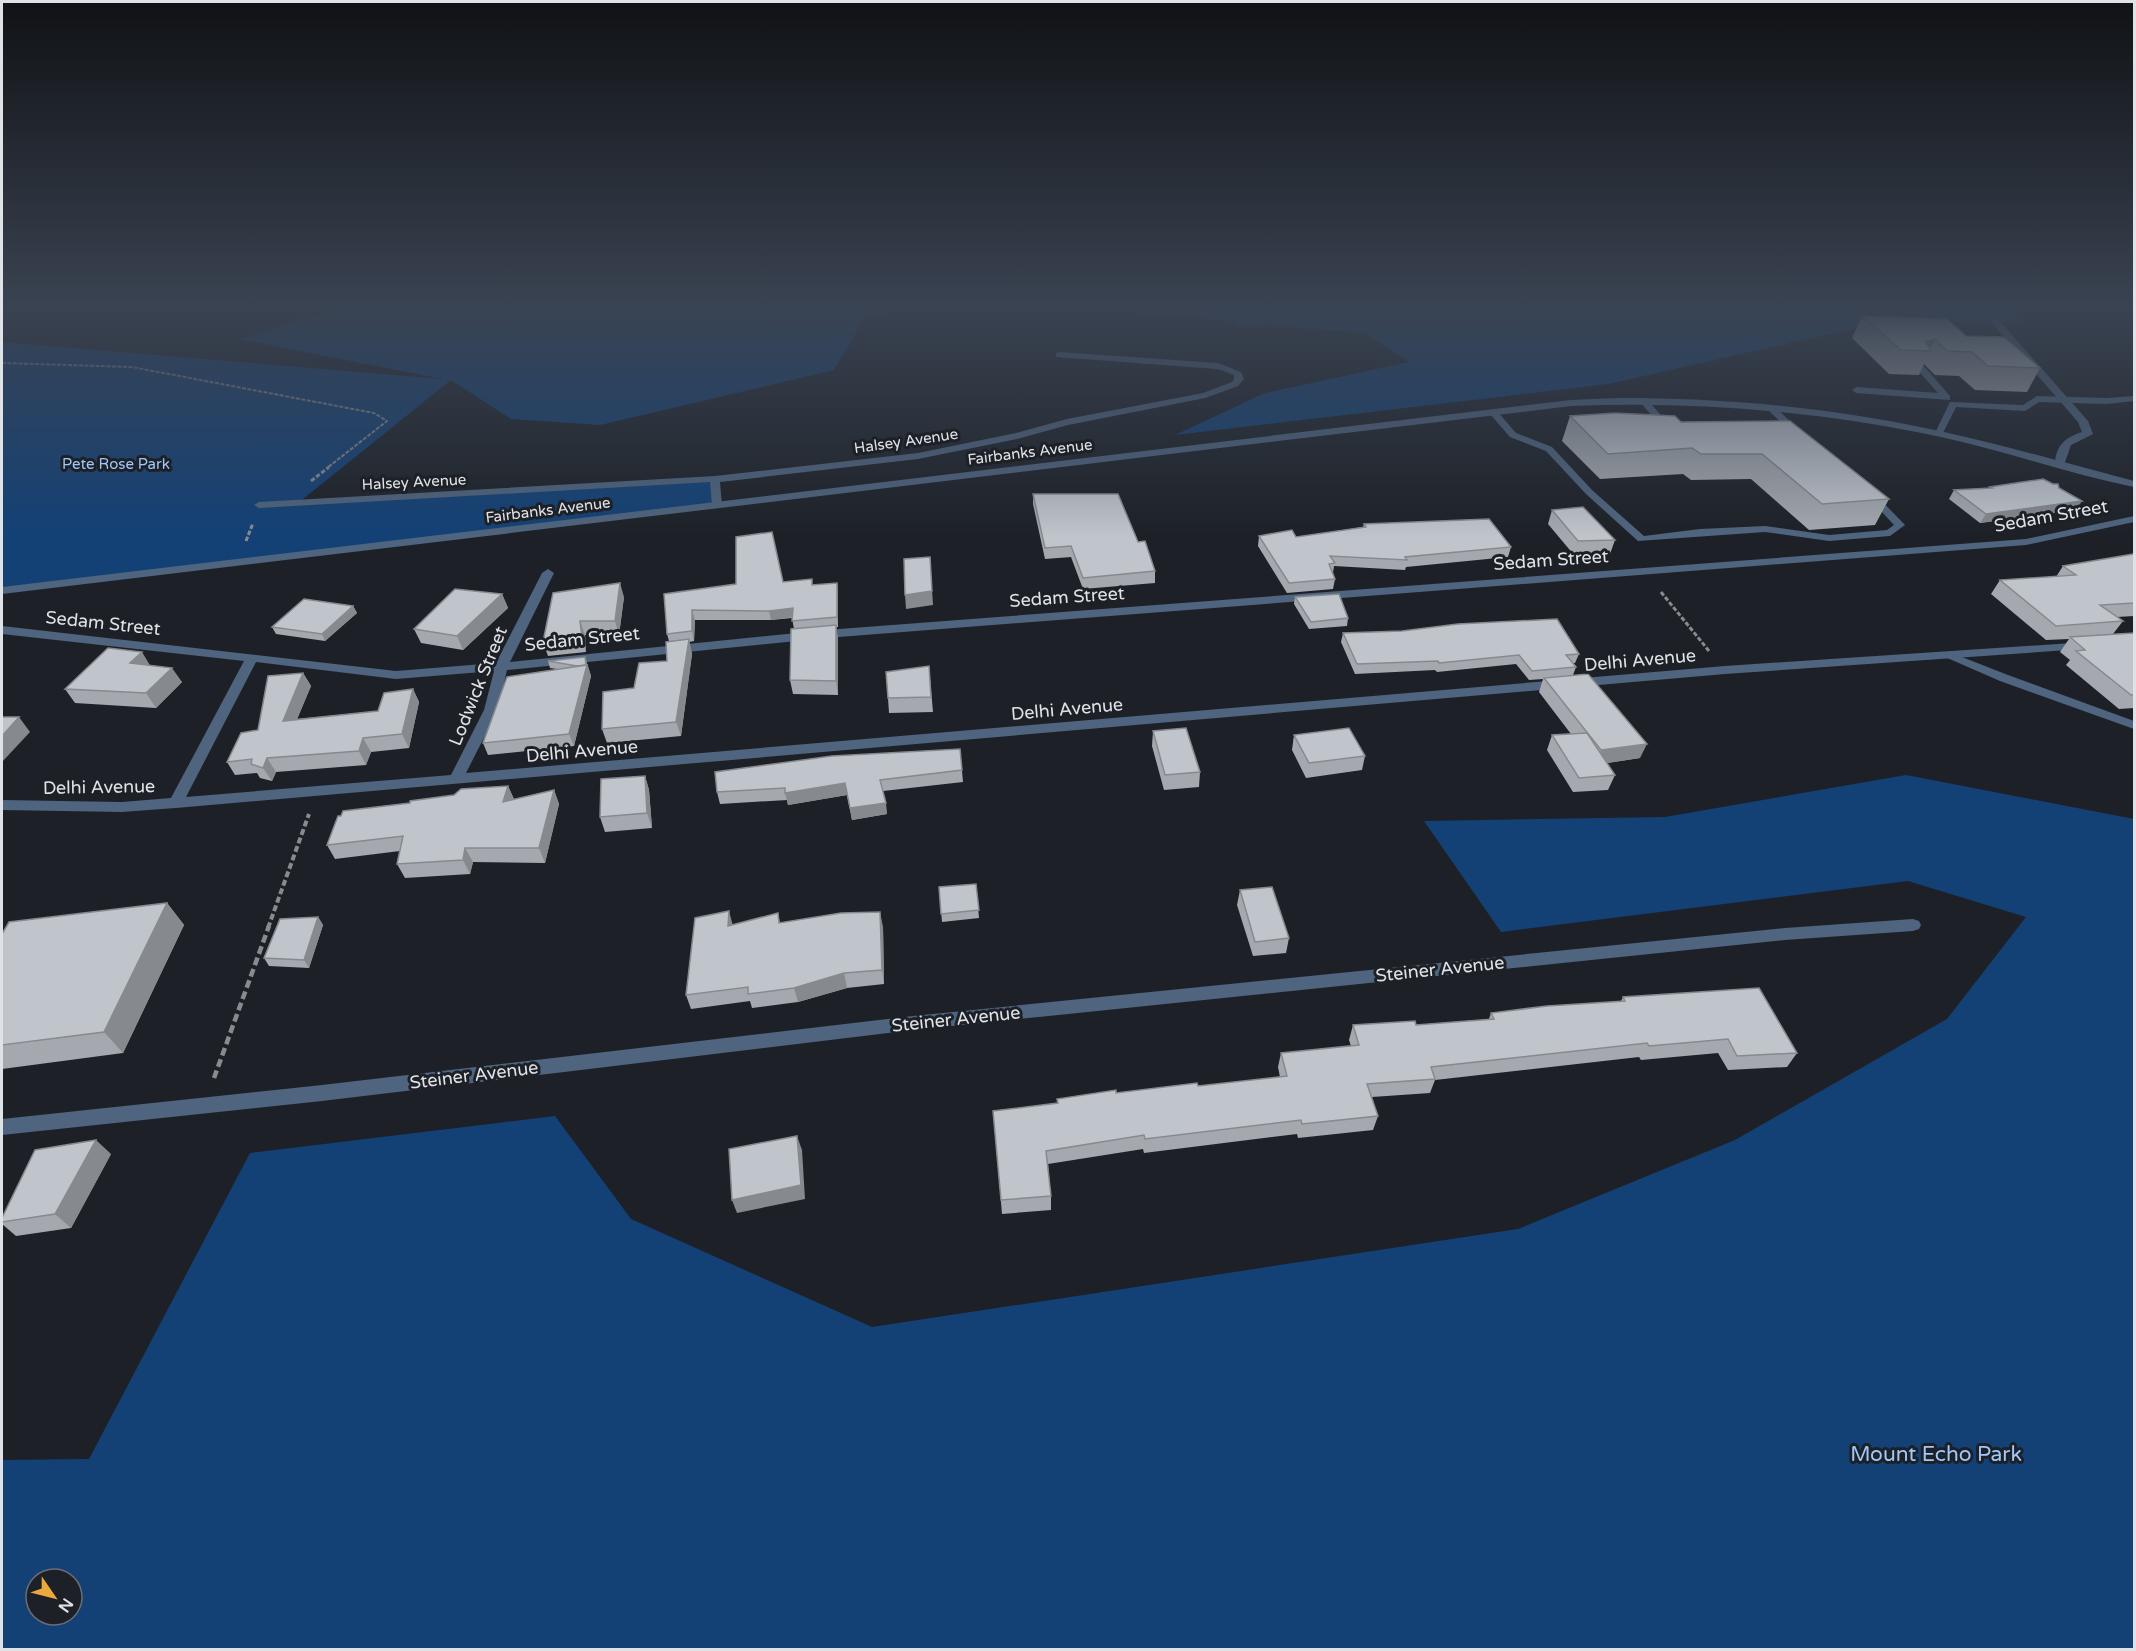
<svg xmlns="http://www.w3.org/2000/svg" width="2136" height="1651" font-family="'Varela Round',sans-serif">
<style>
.green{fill:#134176;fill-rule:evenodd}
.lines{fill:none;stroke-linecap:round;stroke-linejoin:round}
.path-far3{stroke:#888b8f;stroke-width:2;stroke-dasharray:4 1.5;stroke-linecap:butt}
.path-far2{stroke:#888b8f;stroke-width:3;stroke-dasharray:4.5 2;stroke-linecap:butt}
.path-far1{stroke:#888b8f;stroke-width:4;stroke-dasharray:6 3;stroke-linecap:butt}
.path{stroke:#888b8f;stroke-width:4.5;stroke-dasharray:8 4;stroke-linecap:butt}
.service{fill:#4f647e;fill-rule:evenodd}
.minor{fill:#4f647e;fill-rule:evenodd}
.tertiary{fill:#4f647e;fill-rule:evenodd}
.wall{fill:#a5a9af}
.shaded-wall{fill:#868a8f}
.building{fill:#c0c5cc;stroke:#868a8f;stroke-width:1.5}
.labels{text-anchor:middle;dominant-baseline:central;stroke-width:6;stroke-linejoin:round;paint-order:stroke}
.far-street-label{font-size:15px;fill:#e0e3e6;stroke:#1d2127}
.far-park-label{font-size:15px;fill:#9fc7f9;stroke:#1d2127}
.street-label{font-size:18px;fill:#e0e3e6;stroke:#1d2127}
.near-park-label{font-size:21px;fill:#9fc7f9;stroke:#1d2127}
</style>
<rect width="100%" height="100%" fill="#1d2127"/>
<!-- green -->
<g class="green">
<path d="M351,305H935L866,315L834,370L600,425L511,419L451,380L298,503L715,479L717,505L2,591V342L443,379L239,339Z"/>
<path d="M1067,305H2007L2023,323L1897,319L1608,384L1175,435L1265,393L1409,362L1364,333L1272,325L1236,327L1233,321Z"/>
<path d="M1906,775L2134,819V1649H2V1460L89,1459L250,1153L555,1116L631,1219L872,1327L1518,1229L1735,1140L1947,1019L2026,917L1908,881L1501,932L1424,821L1665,817ZM36,1579H72V1615H36Z"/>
</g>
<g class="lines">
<!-- path-far3 -->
<path class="path-far3" d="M2,363L132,367L374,413L387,421L327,468"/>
<!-- path-far2 -->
<g class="path-far2">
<path d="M311,481L329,467"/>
<path d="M246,541L253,523"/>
<path d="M1661,592L1709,651"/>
</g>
<!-- path-far1 -->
<path class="path-far1" d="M268,928L309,814"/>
<!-- path -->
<path class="path" d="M214,1078L269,926"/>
<!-- service -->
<g class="service">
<path d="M1917,365H1923L1950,396V400L1856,393L1852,390L1856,387L1938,393L1917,369Z"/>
<path d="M2037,396L2107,398L2134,396V401L2107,404L2039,402L2025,411L1956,407L1942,435L1935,433L1950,402L2023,405Z"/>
<path d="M1640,398H1646L1671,427V431H1665L1640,402Z"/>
<path d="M1767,405H1773L1800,431V435H1794L1767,409Z"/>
<path d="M1490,410H1496L1516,433L1552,447L1592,490L1644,536L1700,529L1765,526L1829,535L1887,530L1894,525L1868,497L1866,495L1871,492L1874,493L1905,525L1890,536L1829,541L1765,532L1638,541L1586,494L1546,451L1510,437L1490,414Z"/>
<path d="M1949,652L2008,675L2134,721V729L2000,681L1945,657L1943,655Z"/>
</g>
<!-- minor -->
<g class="minor">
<path d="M1992,319H1998L2088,421L2093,434L2071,445L2064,465L2055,463C2056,445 2066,437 2082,432L2078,422L1992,323Z"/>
<path d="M1059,352L1218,363L1241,372L1244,379L1238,386L1205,398L1068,425L1017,439L918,459L720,482L722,505L717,508L712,505L710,482L259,508L254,505L259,502L715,476L918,453L1016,433L1067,419L1203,393L1232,382L1234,379V375L1218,369L1056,357V353Z"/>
<path d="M2134,516V522L2026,545L826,638L507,670L498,710L466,773L1725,666L2087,642L2089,645L2083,649L1725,674L176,808L122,812L2,810V800L122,802L171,798L244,661L2,634V626L396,671L496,663L542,573L548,569L554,573L510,662L826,630L2026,539ZM256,662L396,679L494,671L484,710L451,775L186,797Z"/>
<path d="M1913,919L1919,921L1921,925L1919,929L1913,931L1785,940L913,1030L322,1101L2,1135V1119L322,1085L913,1016L1785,928Z"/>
</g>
<!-- tertiary -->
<path class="tertiary" d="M1618,398C1711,398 1803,405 1895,422C1976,437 2055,460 2134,481V487C2069,474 2006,451 1941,437C1819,411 1696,401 1571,406L2,594V587L1571,400Z"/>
</g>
<!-- wall -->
<g class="wall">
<path d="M1862,316L1966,336L2040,368L2027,392L1975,390L1959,376L1935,375L1924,364L1919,375L1889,374L1852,338Z"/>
<path d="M1570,416L1681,422L1889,499L1875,525L1809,530L1751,479L1691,480L1683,474L1600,479L1562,441Z"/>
<path d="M1990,487L2059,488L2076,510L1980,523L1949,499L1954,490L1990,488Z"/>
<path d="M1033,494L1138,542L1155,571V583L1083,589L1071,557L1045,559L1033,504Z"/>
<path d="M1552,510L1615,540L1610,554L1574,555L1548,524Z"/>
<path d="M1364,524L1511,547L1508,557L1406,567L1405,570L1334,566L1333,573L1335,579L1333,589L1287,593L1258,546L1259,536L1296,537L1363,527Z"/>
<path d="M2134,554V616L2117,617L2123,621L2113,634L2134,633V708L2119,709L2066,665L2070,660L2060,652L2069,639L2046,640L1991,594L2000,580L2056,577L2063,566Z"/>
<path d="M783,582L812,585L837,583L838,592V627H836L838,639V695L793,694L790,680L794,629L792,618L771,620H695L694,641L689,642L692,654L681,736L607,743L602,729L634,688L667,661L669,641L667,634L664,594Z"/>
<path d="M502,594L508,608L463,650L421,643L414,629Z"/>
<path d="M624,597L619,635H585L586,652L548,656L543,642Z"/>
<path d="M1295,597L1348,618L1347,626L1309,629L1294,604Z"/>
<path d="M353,606L357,613L325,641L276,634L272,627Z"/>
<path d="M1343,633L1579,654L1575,663H1573L1576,667L1573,675L1640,758L1607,763L1615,775L1608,790L1573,792L1547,750L1552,735L1571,734L1539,692L1543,679L1529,680L1516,664L1437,672L1435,670L1355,674L1341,642Z"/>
<path d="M585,657L591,676L574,746L488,755L483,743L557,669L550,668L548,661Z"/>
<path d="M151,665L182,682L156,708L75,703L65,689Z"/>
<path d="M929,666L933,712L889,713L888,698Z"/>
<path d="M303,673L311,686L297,719L378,711L413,689L419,702L409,748L371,752L366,765L276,772L272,781L260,778L257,773L235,775L227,762L258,730Z"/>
<path d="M1153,731L1200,772L1199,787L1164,790L1152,746Z"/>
<path d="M1294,735L1365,756L1362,770L1306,778L1292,750Z"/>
<path d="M960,749L963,782L883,791L887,814L852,820L847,795L788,805L787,800L720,804L717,792Z"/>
<path d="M645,776L649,790L652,828L605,832L600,817Z"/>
<path d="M508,786L514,799L554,790L559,804L545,863L473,862L470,874L405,878L397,864L400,851L335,859L327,845L341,816Z"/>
<path d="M976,884L979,918L942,922L939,887Z"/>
<path d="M1240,890L1289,938L1286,953L1253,956L1237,905Z"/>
<path d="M167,903L184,925L123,1053L2,1069V934Z"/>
<path d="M778,913L780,923L883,927L884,984L847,988L798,1002L752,1008L750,1001L691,1009L686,995L733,925Z"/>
<path d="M318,917L323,925L309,968L269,966L264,958Z"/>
<path d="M1623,997L1797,1053L1787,1067L1728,1070L1718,1053L1641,1060L1639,1057L1435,1080L1430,1093L1372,1097L1378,1116L1373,1130L1298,1138L1297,1134L1144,1153L1143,1149L1048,1164L1051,1196V1210L1002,1214L993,1111L1057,1103V1099L1198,1086L1280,1077L1278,1067L1281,1053L1351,1046L1349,1040L1353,1025H1416L1489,1019L1491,1013L1621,1001Z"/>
<path d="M111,1154L71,1228L16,1236L2,1224V1218Z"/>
</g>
<!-- shaded-wall -->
<g class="shaded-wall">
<path d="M1935,339L1929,351L1926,342Z"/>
<path d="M2082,501L2076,510L1980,523L1986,514Z"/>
<path d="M930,557L933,605L906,609L905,595Z"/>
<path d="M620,583L624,597L619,635L615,621Z"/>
<path d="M837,583L838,592V627L837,617Z"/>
<path d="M502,594L508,608L463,650L457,636Z"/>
<path d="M353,606L357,613L325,641L322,634Z"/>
<path d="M793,608L794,617L771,620L769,611Z"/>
<path d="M692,610L695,620L694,641L692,631Z"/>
<path d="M580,621L585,635L586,652L582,638Z"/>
<path d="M836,625L838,639V695L836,681Z"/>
<path d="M689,639L692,654L681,736L676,722Z"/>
<path d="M142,652L151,667L130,663Z"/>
<path d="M585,657L591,676L574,746L569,734Z"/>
<path d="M172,668L182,682L156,708L146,693Z"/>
<path d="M303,673L311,686L291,734L283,721Z"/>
<path d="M413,689L419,702L409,748L402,734Z"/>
<path d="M19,717L30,732L2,762V736Z"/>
<path d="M363,738L371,752L366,765L359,751Z"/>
<path d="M1647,744L1640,758L1595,765L1601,750Z"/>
<path d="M267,758L276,772L272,781L263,768Z"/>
<path d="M645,776L649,790L652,828L647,813Z"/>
<path d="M845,783L847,795L788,805L785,793Z"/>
<path d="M508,786L514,800L503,802Z"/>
<path d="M554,790L559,804L545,863L539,848Z"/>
<path d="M886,803L887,814L852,820L850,808Z"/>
<path d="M465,848L473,862L470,874L463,860Z"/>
<path d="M167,903L184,925L123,1053L104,1032Z"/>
<path d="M729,911L733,926H728Z"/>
<path d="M880,912L883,927L884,984L882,970Z"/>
<path d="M318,917L323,925L309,968L304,960Z"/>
<path d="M844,973L847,988L798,1002L794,988Z"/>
<path d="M797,1136L802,1150L805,1199L737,1213L732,1200Z"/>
<path d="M96,1140L111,1154L71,1228L55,1214Z"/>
</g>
<!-- building -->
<g class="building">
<path d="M1862,316L1947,319L1966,336L2004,337L2040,368L1988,366L1972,352L1947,351L1935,339L1926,342L1931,351L1901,350Z"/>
<path d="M1615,413L1675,416L1681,422L1790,421L1889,499L1822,504L1762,454H1701L1692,448L1608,454L1570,416Z"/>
<path d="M2043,479L2053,484H2058L2059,488L2082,501L1986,514L1954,490L1992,488L1990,487Z"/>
<path d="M1033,494H1118L1138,542L1145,541L1155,571L1083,578L1071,546L1045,548Z"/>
<path d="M1583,507L1615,540L1578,541L1552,510Z"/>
<path d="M1489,519L1511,547L1405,557L1407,560L1330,556L1335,563L1329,564L1335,579L1289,583L1259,536L1292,530L1296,537L1366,527L1364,524Z"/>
<path d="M772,532L783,582L812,579V585L837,583V617L792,621L793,608L769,611L692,610V631L667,634L664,594L736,584V537Z"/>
<path d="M2134,554V603L2100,605L2123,621L2056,626L2000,580L2076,575L2063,566Z"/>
<path d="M930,557L932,591L905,595L904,559Z"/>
<path d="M620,583L615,621H580L582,638L543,642L553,593Z"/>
<path d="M455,589L502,594L457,636L414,629Z"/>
<path d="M1339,594L1348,618L1311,622L1295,597Z"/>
<path d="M304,599L353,606L322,634L272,627Z"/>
<path d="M1557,619L1579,654L1566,655L1576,667L1532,671L1519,655L1439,663L1438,661L1357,664L1343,633L1402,631L1458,624Z"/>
<path d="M836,625V681L790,680L791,629Z"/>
<path d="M2134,633V695H2131L2076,651L2085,650L2070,637Z"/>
<path d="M689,639L676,722L602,729L603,692L634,688L639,663L667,661L666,642Z"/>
<path d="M108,648L142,652L130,663L172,668L146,693L65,689Z"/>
<path d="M585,657L586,665L577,666L548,661Z"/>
<path d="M587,665L569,734L483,743L507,677Z"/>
<path d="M929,666L931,697L888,698L886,672Z"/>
<path d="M303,673L283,721L378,711L384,693L413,689L402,734L363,738L359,751L267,758L263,768L251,764L252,759L227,762L241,733L258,730L268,676Z"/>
<path d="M1588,674L1647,744L1601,750L1544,678Z"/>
<path d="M2,717H19L2,736Z"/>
<path d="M1186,728L1200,772L1165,775L1153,731Z"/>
<path d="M1349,728L1365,756L1309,763L1294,735Z"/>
<path d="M1587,733L1615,775L1579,778L1552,735Z"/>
<path d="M960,749L962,770L880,780L886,803L850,808L845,783L785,793V788L717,792L715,772L832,756Z"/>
<path d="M645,776L647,813L600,817L601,779Z"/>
<path d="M508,786L503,802L554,790L539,848H465L463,860L397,864L403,836L327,845L338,816H341L343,811L410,803V801L454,795L461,789Z"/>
<path d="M976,884L979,910L941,914L939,887Z"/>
<path d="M1272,887L1289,938L1255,942L1240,890Z"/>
<path d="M167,903L104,1032L2,1045V934L9,922Z"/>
<path d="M729,911L728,926L778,913L779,923L841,913L880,912L882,970L844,973L794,988L748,994V987L686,995L695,918Z"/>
<path d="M318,917L304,960L264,958L280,919Z"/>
<path d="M1759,988L1797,1053L1737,1056L1728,1039L1649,1046L1647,1043L1431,1067L1435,1079L1367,1084L1378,1116L1302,1124L1301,1120L1145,1139L1144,1135L1046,1151L1051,1196L1001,1200L993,1111L1058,1103L1057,1099L1116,1090V1093L1197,1083L1198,1086L1287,1076L1281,1053L1359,1045L1353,1025L1415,1021L1416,1025L1494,1019L1491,1013L1547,1006L1625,1001L1623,997Z"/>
<path d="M797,1136L801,1185L732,1200L729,1149Z"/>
<path d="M96,1140L55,1214L2,1222V1218L35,1150Z"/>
</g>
<!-- sky -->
<linearGradient id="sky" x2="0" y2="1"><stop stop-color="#101215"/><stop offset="0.57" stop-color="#3a4352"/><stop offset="1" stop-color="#3a4352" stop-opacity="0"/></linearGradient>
<rect width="2136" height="537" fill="url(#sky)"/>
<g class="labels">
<!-- far-street labels -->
<g class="far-street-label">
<text transform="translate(906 441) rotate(-8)">Halsey Avenue</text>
<text transform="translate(1030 452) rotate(-7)">Fairbanks Avenue</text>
<text transform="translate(414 482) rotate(-3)">Halsey Avenue</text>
<text transform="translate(548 510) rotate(-7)">Fairbanks Avenue</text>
</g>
<!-- far-park labels -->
<g class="far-park-label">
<text x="116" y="464">Pete Rose Park</text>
</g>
<!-- street labels -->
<g class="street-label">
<text transform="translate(2051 516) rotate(-10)">Sedam Street</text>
<text transform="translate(1551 560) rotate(-4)">Sedam Street</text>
<text transform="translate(1067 597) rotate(-4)">Sedam Street</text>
<text transform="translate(103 623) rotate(6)">Sedam Street</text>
<text transform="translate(582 639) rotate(-6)">Sedam Street</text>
<text transform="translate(1640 660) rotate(-5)">Delhi Avenue</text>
<text transform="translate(478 686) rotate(-68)">Lodwick Street</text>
<text transform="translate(1067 709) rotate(-5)">Delhi Avenue</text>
<text transform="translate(582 751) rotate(-5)">Delhi Avenue</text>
<text transform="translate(99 787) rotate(-1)">Delhi Avenue</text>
<text transform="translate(1440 969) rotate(-6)">Steiner Avenue</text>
<text transform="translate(956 1019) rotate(-6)">Steiner Avenue</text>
<text transform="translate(474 1075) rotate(-7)">Steiner Avenue</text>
</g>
<!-- near-park labels -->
<g class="near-park-label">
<text x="1936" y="1454">Mount Echo Park</text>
</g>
</g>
<!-- border -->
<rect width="2136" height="1651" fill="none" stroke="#e0e3e6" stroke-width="6"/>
<!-- north arrow -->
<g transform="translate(54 1597) rotate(125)"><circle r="28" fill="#1d2127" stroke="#6b6f73" stroke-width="1.5"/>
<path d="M0-4.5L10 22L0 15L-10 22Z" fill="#eda83b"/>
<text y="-9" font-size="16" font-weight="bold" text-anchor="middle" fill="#e0e3e6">N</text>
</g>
</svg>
